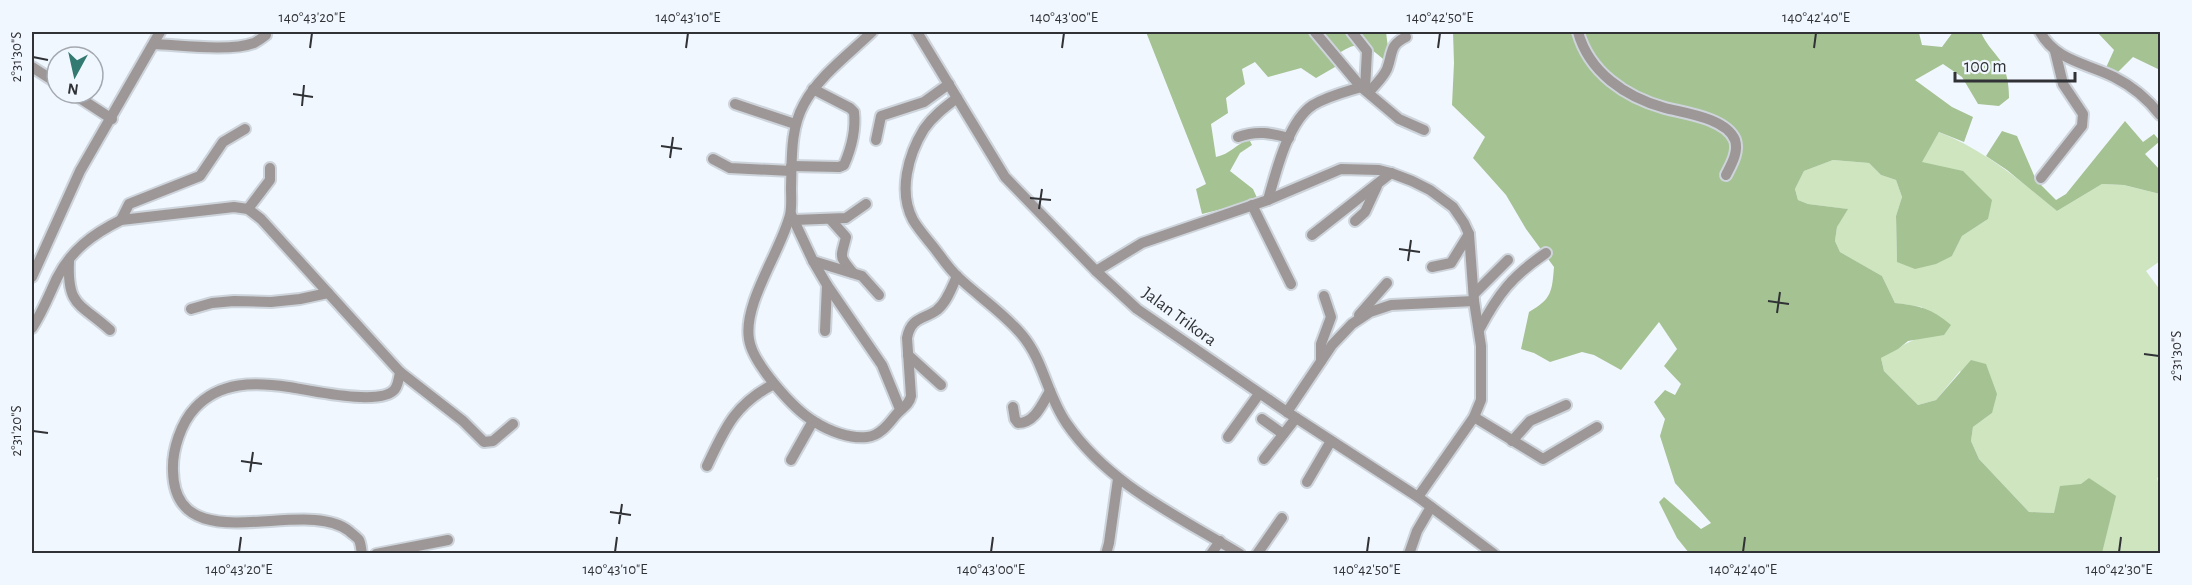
<svg xmlns="http://www.w3.org/2000/svg" width="2192" height="585" font-family="'Alegreya Sans',sans-serif">
<style>
.green{fill:#cee5c0}
.forest{fill:#a5c292}
.lines{fill:none;stroke-linecap:round;stroke-linejoin:round}
.minor-casing{stroke:#ced4db;stroke-width:14}
.minor{stroke:#9d9897;stroke-width:10}
.ticks{fill:none;stroke:#303236;stroke-width:2}
.labels{text-anchor:middle;dominant-baseline:central;stroke-width:5;stroke-linejoin:round;paint-order:stroke}
.street-label{font-size:18px;fill:#303236;stroke:#f1f7ff}
.neatline{fill:none;stroke:#303236;stroke-width:2}
.ticks-label{font-size:15px;text-anchor:middle;fill:#303236}
</style>
<rect width="100%" height="100%" fill="#f1f7ff"/>
<!-- green -->
<path class="green" d="M1939,132C1984,150 2020,180 2057,211L2102,184L2124,185L2160,194V261L2146,271L2160,290V476L2157,478L2160,489V553H2102V550L2054,513L2029,512L1979,459L1971,441L1973,427L1992,413L1960,371L1936,400L1918,405L1884,371L1881,358C1894,351 1906,342 1920,338L1922,307L1895,303L1882,276L1840,252L1835,241L1837,227L1847,209L1808,204L1798,200L1795,189L1804,171L1833,160L1869,163L1881,175L1896,180L1902,197L1896,216L1897,262L1952,256L1962,236L1988,219L1921,162Z"/>
<!-- forest -->
<g class="forest">
<path d="M1146,32H1386L1388,48L1387,62C1363,42 1361,39 1334,56L1335,67L1316,78L1301,68L1268,77L1255,62L1242,69L1245,84L1226,98L1228,113L1211,124L1216,157C1230,154 1237,144 1249,139L1252,145L1240,153L1230,171L1253,189L1258,200L1202,214L1196,189L1206,184Z"/>
<path d="M1453,32H1912L1919,33L1922,45L1942,47L1953,32H1981C1985,43 1993,50 2000,60C2007,71 2009,85 2009,98L1999,106L1978,104L1962,77L1943,64L1915,80L1952,107L1973,117L1964,142L1939,132L1922,162L1963,171L1992,200L1988,219L1962,236L1952,256L1936,264L1915,269L1897,262L1896,216L1902,197L1896,180L1881,175L1869,163L1833,160L1804,171L1795,189L1798,200L1808,204L1848,209L1837,227L1835,241L1840,252L1882,276L1895,303C1920,306 1931,308 1951,325L1944,335L1908,341L1898,349L1881,358L1884,371L1918,405L1936,400L1971,360L1986,364L1997,394L1992,413L1973,427L1971,441L1979,459L2029,512L2054,513L2060,486L2081,484L2089,478L2116,496L2102,553H1689L1677,538L1659,502L1664,497L1701,529L1711,523L1675,483L1660,436L1665,419L1654,402L1665,390L1675,395L1681,384L1664,366L1677,349L1659,322L1621,370L1594,355L1582,352L1550,362L1534,353L1521,349L1529,312C1552,299 1552,291 1554,267L1526,229L1506,195L1473,158L1485,137L1452,105L1454,63Z"/>
<path d="M2097,32H2160V70L2133,57L2115,75L2104,72L2114,50Z"/>
<path d="M2125,121L2143,142L2154,134L2160,141L2145,154L2159,169L2160,168V194L2124,185L2102,184L2057,211L2007,170L1986,156L2002,131L2017,136L2036,180L2056,200L2066,194Z"/>
</g>
<g class="lines">
<defs>
<g id="minor">
<path d="M872,32C849,54 819,76 804,104C790,129 792,159 791,188C791,196 792,207 790,215C781,251 743,303 749,339C752,363 794,410 815,422C829,431 850,439 867,437C879,436 888,425 895,416C901,408 909,406 911,396L907,338C911,317 923,320 937,310C947,302 952,287 957,276"/>
<path d="M917,32L1005,177L1096,271L1137,309L1287,412L1418,497L1494,554"/>
<path d="M1315,32L1361,87L1399,119L1424,130"/>
<path d="M1352,32L1367,51L1365,89"/>
<path d="M1578,32C1589,72 1625,97 1665,108C1684,113 1726,118 1735,140C1739,152 1731,165 1726,175"/>
<path d="M2040,32C2056,61 2086,63 2114,77C2132,86 2147,98 2160,115"/>
<path d="M154,44C179,45 230,52 254,43C258,41 262,38 266,35"/>
<path d="M32,67L57,83"/>
<path d="M1369,92C1375,85 1383,78 1387,69C1393,53 1389,45 1406,37"/>
<path d="M72,93L112,119"/>
<path d="M957,98C945,107 933,116 924,129C908,155 898,192 913,220C919,230 928,240 935,249C942,258 949,269 958,277C979,297 1004,313 1022,335C1044,361 1047,396 1067,424C1109,485 1178,516 1240,554"/>
<path d="M735,104L795,124"/>
<path d="M1238,137C1257,130 1271,133 1289,138"/>
<path d="M876,140L881,116L924,102L949,84"/>
<path d="M713,159L730,168L791,171"/>
<path d="M791,166L839,167L844,165C851,149 856,130 854,112L850,108L813,89"/>
<path d="M2041,178L2082,126L2083,114L2063,84L2055,51"/>
<path d="M1268,200C1276,172 1288,121 1313,105C1328,96 1345,92 1361,87"/>
<path d="M1252,205L1291,284"/>
<path d="M248,209L270,180V168"/>
<path d="M791,214L813,261L827,285L882,365L900,409"/>
<path d="M830,219L846,237C841,258 838,255 853,273"/>
<path d="M121,220L129,204L200,176L223,142L245,129"/>
<path d="M794,220L846,218L866,204"/>
<path d="M1355,221L1365,212L1377,186"/>
<path d="M1312,235L1391,173"/>
<path d="M69,261C67,307 80,303 110,330"/>
<path d="M813,261L862,276L879,295"/>
<path d="M1432,267L1451,263L1469,234"/>
<path d="M1096,271L1142,243L1268,200L1341,169L1379,170L1391,173L1412,181L1430,190L1453,207L1464,223L1469,234L1474,301L1481,346V400L1474,417L1418,497"/>
<path d="M32,277L80,171L160,32"/>
<path d="M1474,294L1508,260"/>
<path d="M191,309L212,303L234,301L271,302L300,299L328,293"/>
<path d="M1359,315L1387,283"/>
<path d="M32,328C42,313 49,295 57,278C71,250 93,234 121,220L234,207L248,209L261,219L400,372C399,378 398,385 395,389C382,407 309,390 289,387C255,382 220,381 195,408C181,423 172,450 173,471C175,564 305,495 349,531C352,534 357,537 359,540C361,544 361,549 362,554"/>
<path d="M1479,330C1498,294 1512,276 1546,253"/>
<path d="M825,331L827,285"/>
<path d="M908,355L941,385"/>
<path d="M1321,361V344L1331,317L1324,296"/>
<path d="M400,372L463,421L484,442L493,441L513,424"/>
<path d="M1013,407L1015,419L1018,423C1035,423 1042,404 1050,391"/>
<path d="M1287,412L1332,345L1352,324L1370,312L1391,305L1474,301"/>
<path d="M1474,417L1543,459L1597,427"/>
<path d="M1262,419L1283,434"/>
<path d="M1228,437L1259,394"/>
<path d="M1512,441L1530,421L1566,405"/>
<path d="M1264,459L1296,418"/>
<path d="M791,460L813,421"/>
<path d="M707,466C725,428 735,404 774,384"/>
<path d="M1307,482L1331,441"/>
<path d="M376,554L448,540"/>
<path d="M1106,554L1109,543L1118,479"/>
<path d="M1211,554L1220,541"/>
<path d="M1257,554L1282,518"/>
<path d="M1409,554L1417,531L1431,507"/>
</g>
</defs>
<!-- minor casing -->
<use href="#minor" class="minor-casing"/>
<!-- minor -->
<use href="#minor" class="minor"/>
</g>
<!-- ticks -->
<path class="ticks" d="M310,48L312,33M686,48L688,33M1062,48L1064,33M1438,48L1440,33M1814,48L1816,33M33,57L48,60M293,94L313,97M302,106L304,85M661,146L682,149M670,158L673,137M1030,198L1051,200M1039,209L1042,189M1399,249L1420,252M1408,261L1411,240M1768,301L1789,304M1777,313L1780,292M2144,354L2159,356M33,431L48,433M241,461L262,464M250,472L253,452M610,512L631,515M619,524L622,504M239,552L241,537M615,552L617,537M991,552L993,537M1367,552L1369,537M1743,552L1745,537M2119,552L2121,537"/>
<g class="labels">
<!-- street labels -->
<g class="street-label">
<text transform="translate(1179 317) rotate(36)">Jalan Trikora</text>
</g>
</g>
<!-- border -->
<rect width="2192" height="585" fill="none" stroke="#f1f7ff" stroke-width="66"/>
<!-- north arrow -->
<g transform="translate(75 75) rotate(188)"><circle r="28" fill="#f1f7ff" stroke="#a4a8af" stroke-width="1.5"/>
<path d="M0-4.5L10 22L0 15L-10 22Z" fill="#337a72"/>
<text y="-9" font-size="16" font-weight="bold" text-anchor="middle" fill="#303236">N</text>
</g>
<!-- scale -->
<path d="M1955 72v9h120v-9" fill="none" stroke="#303236" stroke-width="3"/>
<text x="1964" y="72" font-size="18" fill="#303236" stroke="#f1f7ff" stroke-width="4.5" paint-order="stroke">100 m</text>
<rect x="33" y="33" width="2126" height="519" class="neatline"/>
<g class="ticks-label">
<text x="312" y="22">140°43'20"E</text>
<text x="688" y="22">140°43'10"E</text>
<text x="1064" y="22">140°43'00"E</text>
<text x="1440" y="22">140°42'50"E</text>
<text x="1816" y="22">140°42'40"E</text>
<text transform="translate(16 57) rotate(-90)" y="5">2°31'30"S</text>
<text transform="translate(2176 356) rotate(-90)" y="5">2°31'30"S</text>
<text transform="translate(16 431) rotate(-90)" y="5">2°31'20"S</text>
<text x="239" y="574">140°43'20"E</text>
<text x="615" y="574">140°43'10"E</text>
<text x="991" y="574">140°43'00"E</text>
<text x="1367" y="574">140°42'50"E</text>
<text x="1743" y="574">140°42'40"E</text>
<text x="2119" y="574">140°42'30"E</text>
</g>
</svg>
